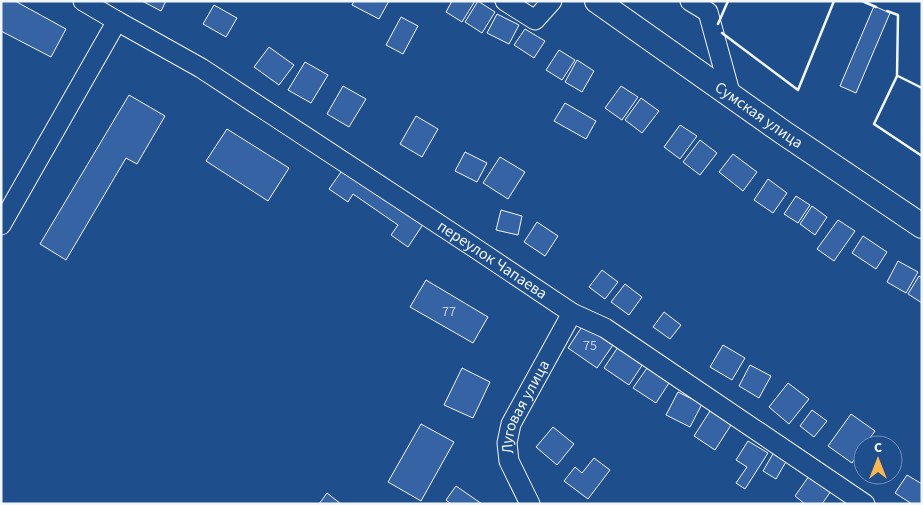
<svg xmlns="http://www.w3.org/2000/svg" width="923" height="505" font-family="'Source Sans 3',sans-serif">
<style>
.building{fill:#3563a3;stroke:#f2f6ff}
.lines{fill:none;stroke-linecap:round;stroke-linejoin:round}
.minor-casing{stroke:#f2f6ff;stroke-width:21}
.major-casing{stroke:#f2f6ff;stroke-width:26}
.minor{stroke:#1f4e8c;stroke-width:19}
.major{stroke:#1f4e8c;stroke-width:24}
.wall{stroke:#f2f6ff;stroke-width:2.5}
.labels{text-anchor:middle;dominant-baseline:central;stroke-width:4;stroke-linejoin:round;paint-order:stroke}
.number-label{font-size:14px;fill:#c3d1e8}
.street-label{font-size:16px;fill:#f2f6ff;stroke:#1f4e8c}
</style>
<rect width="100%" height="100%" fill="#1f4e8c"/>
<!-- building -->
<g class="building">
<path d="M1,1H15L66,29L51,57L1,31Z"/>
<path d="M142,1H166L161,11Z"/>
<path d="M354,1H389L379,19L352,5Z"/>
<path d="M452,1H475L462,22L446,12Z"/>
<path d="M478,1L495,12L482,33L465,22Z"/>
<path d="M214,5L237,18L226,37L203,24Z"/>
<path d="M874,6L890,13L856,93L840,86Z"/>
<path d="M497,14L519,25L509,44L487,33Z"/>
<path d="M401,17L418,26L403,54L386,45Z"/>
<path d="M525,29L545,41L534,58L514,45Z"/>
<path d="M269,47L294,65L279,85L254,67Z"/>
<path d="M559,50L575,60L562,80L546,70Z"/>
<path d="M577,60L594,71L582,92L565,82Z"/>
<path d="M305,62L328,75L311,103L288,90Z"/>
<path d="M343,86L366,99L349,127L327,114Z"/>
<path d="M621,86L638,97L622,120L605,108Z"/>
<path d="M129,95L165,116L137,164L126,158L66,260L40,244Z"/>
<path d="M641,98L659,111L642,133L625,120Z"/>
<path d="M565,103L596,121L586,139L554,121Z"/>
<path d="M416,116L438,129L422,157L400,144Z"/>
<path d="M680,125L697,136L680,159L664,147Z"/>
<path d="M227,129L289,168L268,201L206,161Z"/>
<path d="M700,140L717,153L700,175L683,162Z"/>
<path d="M465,152L487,163L477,182L455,171Z"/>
<path d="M733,154L757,172L743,191L719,172Z"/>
<path d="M500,157L525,172L508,199L483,183Z"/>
<path d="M346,165L426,220L408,247L391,235L398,225L353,194L348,202L329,189Z"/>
<path d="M768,179L787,193L773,213L754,200Z"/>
<path d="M796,196L810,205L798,223L784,214Z"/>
<path d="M812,206L827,217L815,235L800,224Z"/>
<path d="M501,210L522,216L518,235L496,230Z"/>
<path d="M838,220L855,231L834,261L817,249Z"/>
<path d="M537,222L558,236L545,256L524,242Z"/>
<path d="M863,236L887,252L876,269L852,253Z"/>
<path d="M898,261L918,272L906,293L887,282Z"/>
<path d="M602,270L618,282L605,299L589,287Z"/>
<path d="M919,276L922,278V303L908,294Z"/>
<path d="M426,280L488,317L473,343L410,307Z"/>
<path d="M625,284L642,297L629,315L611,302Z"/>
<path d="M664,312L681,325L670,339L653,327Z"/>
<path d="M583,325L613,345L597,368L568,348Z"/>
<path d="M723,345L745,358L732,380L710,367Z"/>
<path d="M618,347L643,364L629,385L604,368Z"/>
<path d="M750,365L771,376L759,398L739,386Z"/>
<path d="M462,368L490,382L473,418L444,405Z"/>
<path d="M647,368L669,383L656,403L633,388Z"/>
<path d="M788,383L809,399L789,424L769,407Z"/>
<path d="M678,392L702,404L690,427L666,415Z"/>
<path d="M812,410L827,421L814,437L800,426Z"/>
<path d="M710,411L731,425L715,450L694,436Z"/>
<path d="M851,414L875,431L865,445H863V448L852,463L828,446Z"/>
<path d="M421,424L454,442L421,501L388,482Z"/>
<path d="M553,427L574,444L557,465L536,447Z"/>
<path d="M748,441L768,453L745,489L736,483L747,467L736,460Z"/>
<path d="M774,452L787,460L776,479L763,471Z"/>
<path d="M594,458L610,470L588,499L564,481L575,467L582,473Z"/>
<path d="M907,475L922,484V504H912L895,493Z"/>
<path d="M809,476L831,491L822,504H805L795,496Z"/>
<path d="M456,486L482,504H451L446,500Z"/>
<path d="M327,493L341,504H319Z"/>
</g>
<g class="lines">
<defs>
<g id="minor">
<path d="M505,1L535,20L552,1"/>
<path d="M690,1L708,12L731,96"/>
<path id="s1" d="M117,21L201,68L472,246L572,313L605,328L865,504"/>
<path d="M1,225L117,21L83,1"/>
<path id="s2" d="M530,504L509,461L507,443L511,424L572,313"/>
</g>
<g id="major">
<path id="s3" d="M597,1L784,133L922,226"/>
</g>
</defs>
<!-- minor casing -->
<use href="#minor" class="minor-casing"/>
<!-- major casing -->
<use href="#major" class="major-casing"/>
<!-- minor -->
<use href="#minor" class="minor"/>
<!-- major -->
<use href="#major" class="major"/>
<!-- wall -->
<g class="wall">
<path d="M862,1L876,7"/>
<path d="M887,11L898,15L897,76L874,124L922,156"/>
<path d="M718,24L728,1"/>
<path d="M722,33L798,90L834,1"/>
<path d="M898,76L922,88"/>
</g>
</g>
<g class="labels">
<!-- number labels -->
<g class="number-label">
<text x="449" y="312">77</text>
<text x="590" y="346">75</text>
</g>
<!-- street labels -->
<g class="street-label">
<text stroke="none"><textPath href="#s3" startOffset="198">Сумская улица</textPath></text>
<text stroke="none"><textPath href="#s1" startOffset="445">переулок Чапаева</textPath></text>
<text stroke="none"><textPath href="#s2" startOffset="106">Луговая улица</textPath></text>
</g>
</g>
<!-- border -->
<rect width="923" height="505" fill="none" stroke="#f2f6ff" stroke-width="5"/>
<!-- north arrow -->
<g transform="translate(878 460)"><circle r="24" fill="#1f4e8c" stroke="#7391ba"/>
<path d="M0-4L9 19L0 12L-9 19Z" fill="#ffb74d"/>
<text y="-8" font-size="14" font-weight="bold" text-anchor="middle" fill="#f2f6ff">С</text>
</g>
</svg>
